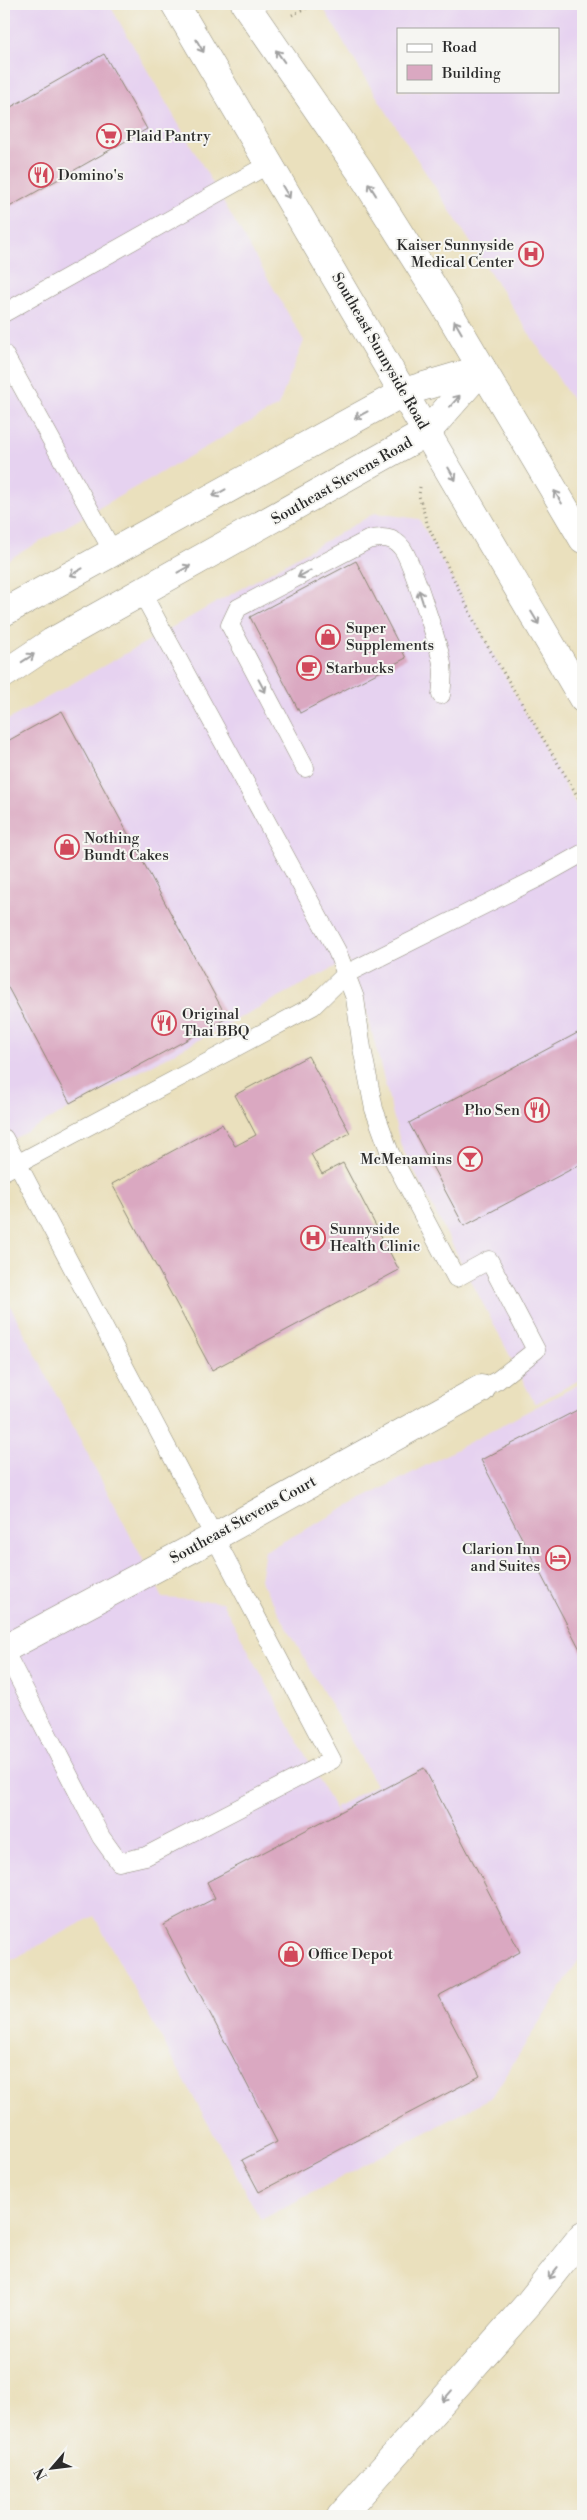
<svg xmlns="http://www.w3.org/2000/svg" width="587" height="2520" font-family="'Libre Bodoni',serif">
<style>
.built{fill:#e6d2f0;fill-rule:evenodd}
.building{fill:#daa8c1}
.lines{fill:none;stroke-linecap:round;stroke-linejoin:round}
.lane-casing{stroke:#8a8674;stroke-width:19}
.street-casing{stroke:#8a8674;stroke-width:29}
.secondary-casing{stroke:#8a8674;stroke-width:29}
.primary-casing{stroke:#8a8674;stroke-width:29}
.highway-casing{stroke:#8a8674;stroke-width:29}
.path{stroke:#8a8674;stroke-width:3;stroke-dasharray:1 4;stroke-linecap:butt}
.lane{stroke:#fff;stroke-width:18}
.street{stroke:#fff;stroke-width:28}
.secondary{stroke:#fff;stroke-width:28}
.primary{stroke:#fff;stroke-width:28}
.highway{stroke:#fff;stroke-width:28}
.oneway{stroke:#a0a0a0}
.labels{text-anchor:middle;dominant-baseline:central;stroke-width:4;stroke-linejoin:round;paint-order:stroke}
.poi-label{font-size:15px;fill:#2b2b2b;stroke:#f6f6f2;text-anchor:start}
.street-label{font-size:15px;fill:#2b2b2b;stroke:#f6f6f2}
</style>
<rect width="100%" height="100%" fill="#f6f6f2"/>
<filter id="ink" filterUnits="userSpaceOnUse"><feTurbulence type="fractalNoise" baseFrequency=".02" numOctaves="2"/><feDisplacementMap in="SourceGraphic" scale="10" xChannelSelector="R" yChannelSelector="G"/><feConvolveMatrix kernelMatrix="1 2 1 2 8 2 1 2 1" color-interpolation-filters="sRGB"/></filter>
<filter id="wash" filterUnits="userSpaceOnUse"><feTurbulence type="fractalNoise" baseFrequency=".0096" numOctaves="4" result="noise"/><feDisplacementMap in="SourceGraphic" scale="20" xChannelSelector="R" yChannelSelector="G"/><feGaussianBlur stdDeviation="1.12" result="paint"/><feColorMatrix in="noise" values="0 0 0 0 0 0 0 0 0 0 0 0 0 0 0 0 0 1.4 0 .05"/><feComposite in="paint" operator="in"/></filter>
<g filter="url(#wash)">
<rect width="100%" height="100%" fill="#eae0bd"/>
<!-- built -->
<g class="built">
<path d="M4,4H109L304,341L278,406L4,562Z"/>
<path d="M321,4H583V417L368,83ZM398,29H558V91H398Z"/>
<path d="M375,513L419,519L583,818V1378L535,1404L401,1146L365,1005L348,960L4,1144V722Z"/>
<path d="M4,1294L163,1598L222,1602L470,2057L335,1807L376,1785L260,1580L265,1551L583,1382V1953L492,2097L261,2220L94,1916L4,1964Z"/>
</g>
<g id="blocks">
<!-- building -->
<g class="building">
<path d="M104,54L147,129L4,210V111Z"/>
<path d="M356,561L406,658L300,713L250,617Z"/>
<path d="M62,711L227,1018L70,1103L4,980V743Z"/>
<path d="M583,1030V1163L464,1226L409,1123Z"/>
<path d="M308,1056L350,1133L311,1154L322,1174L343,1163L399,1270L212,1370L112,1184L222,1124L235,1146L256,1135L235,1095Z"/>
<path d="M583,1407V1655L481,1460Z"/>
<path d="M424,1768L520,1952L438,1996L480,2076L259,2192L242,2160L277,2142L164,1925L215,1898L207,1882Z"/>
</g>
</g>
</g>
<g filter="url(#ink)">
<use href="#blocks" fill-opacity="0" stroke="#8a8674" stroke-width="1"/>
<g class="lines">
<defs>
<g id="lane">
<path d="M4,313L269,164"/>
<path d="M4,354L113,552"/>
<path d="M142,593L337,951L355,998L362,1048L374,1109L390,1153L456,1278L489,1260L536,1350L498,1380L481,1389"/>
<path d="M305,768L230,625L238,608L368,540C381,537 393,536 402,548C411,559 440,649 442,664C444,674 442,685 441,695"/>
<path d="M4,1138L332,1760L146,1856L119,1862L101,1837L4,1650"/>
<path d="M4,1171L313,1006L346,974L540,877L583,853"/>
</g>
<path id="street" d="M4,1649L214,1537L481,1389"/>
<g id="secondary">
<path d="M4,612L404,392L482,369"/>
<path d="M4,674L52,642L427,432L482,369"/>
</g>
<g id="primary">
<path d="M175,4L583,699"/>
<path d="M245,4L360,171L445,306L583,539"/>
</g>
<path id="highway" d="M341,2516L529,2303L583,2235"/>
</defs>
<!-- lane casing -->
<use href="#lane" class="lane-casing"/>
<!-- street casing -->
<use href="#street" class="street-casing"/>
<!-- secondary casing -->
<use href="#secondary" class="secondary-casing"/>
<!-- primary casing -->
<use href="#primary" class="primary-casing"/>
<!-- highway casing -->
<use href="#highway" class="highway-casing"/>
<!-- path -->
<g class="path">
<path d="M292,15L314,4"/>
<path d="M420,487L419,496L428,526L482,637L583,805"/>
</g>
<!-- lane -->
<use href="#lane" class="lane"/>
<!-- street -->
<use href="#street" class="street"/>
<!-- secondary -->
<use href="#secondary" class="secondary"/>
<!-- primary -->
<use href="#primary" class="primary"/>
<!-- highway -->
<use href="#highway" class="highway"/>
</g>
<!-- one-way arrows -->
<defs><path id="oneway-shaft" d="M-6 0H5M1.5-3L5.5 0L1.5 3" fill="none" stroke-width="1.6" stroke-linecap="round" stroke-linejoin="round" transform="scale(1.25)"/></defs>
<g class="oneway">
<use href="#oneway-shaft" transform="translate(200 46) rotate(60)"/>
<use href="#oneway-shaft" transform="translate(280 56) rotate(-125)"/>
<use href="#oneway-shaft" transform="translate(372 189) rotate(-122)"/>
<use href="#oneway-shaft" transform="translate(286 192) rotate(59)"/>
<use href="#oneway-shaft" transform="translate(458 327) rotate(-120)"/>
<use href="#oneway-shaft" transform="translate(455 401) rotate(-49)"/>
<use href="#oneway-shaft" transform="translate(361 415) rotate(152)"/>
<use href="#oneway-shaft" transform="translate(452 474) rotate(60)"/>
<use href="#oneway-shaft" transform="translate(219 493) rotate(151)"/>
<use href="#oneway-shaft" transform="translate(558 497) rotate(-121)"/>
<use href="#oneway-shaft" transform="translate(184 569) rotate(-29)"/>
<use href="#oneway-shaft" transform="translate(76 572) rotate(151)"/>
<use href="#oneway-shaft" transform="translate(304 574) rotate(152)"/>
<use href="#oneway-shaft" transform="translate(421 597) rotate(-108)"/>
<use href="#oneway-shaft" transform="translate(535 618) rotate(59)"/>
<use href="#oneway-shaft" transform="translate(28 658) rotate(-33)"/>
<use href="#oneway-shaft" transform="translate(262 686) rotate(62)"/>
<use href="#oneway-shaft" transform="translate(553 2273) rotate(128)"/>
<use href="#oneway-shaft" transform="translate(447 2396) rotate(131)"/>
</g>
</g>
<!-- icons -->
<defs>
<symbol id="supermarket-ring" viewBox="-11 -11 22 22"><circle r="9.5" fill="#f6f6f2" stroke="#d1495b" stroke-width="1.5"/><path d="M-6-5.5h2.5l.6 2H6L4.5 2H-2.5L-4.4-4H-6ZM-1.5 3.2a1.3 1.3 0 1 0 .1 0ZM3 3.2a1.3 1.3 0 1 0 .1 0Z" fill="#d1495b"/></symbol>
<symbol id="restaurant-ring" viewBox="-11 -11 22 22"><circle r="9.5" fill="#f6f6f2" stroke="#d1495b" stroke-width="1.5"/><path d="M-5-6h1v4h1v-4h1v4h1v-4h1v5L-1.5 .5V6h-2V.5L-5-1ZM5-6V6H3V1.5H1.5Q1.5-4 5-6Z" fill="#d1495b"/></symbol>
<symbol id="hospital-ring" viewBox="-11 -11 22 22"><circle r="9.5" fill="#f6f6f2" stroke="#d1495b" stroke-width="1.5"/><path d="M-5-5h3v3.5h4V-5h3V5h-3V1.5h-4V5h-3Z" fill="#d1495b"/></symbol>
<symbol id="shop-ring" viewBox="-11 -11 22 22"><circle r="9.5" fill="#f6f6f2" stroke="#d1495b" stroke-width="1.5"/><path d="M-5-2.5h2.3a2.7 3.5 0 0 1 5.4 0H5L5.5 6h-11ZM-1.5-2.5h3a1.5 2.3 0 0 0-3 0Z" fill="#d1495b"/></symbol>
<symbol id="cafe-ring" viewBox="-11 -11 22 22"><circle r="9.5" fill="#f6f6f2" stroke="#d1495b" stroke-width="1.5"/><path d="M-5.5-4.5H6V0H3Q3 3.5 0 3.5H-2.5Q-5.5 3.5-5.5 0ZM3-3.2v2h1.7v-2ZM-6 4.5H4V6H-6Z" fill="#d1495b"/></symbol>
<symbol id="bar-ring" viewBox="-11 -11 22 22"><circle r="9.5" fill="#f6f6f2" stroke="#d1495b" stroke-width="1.5"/><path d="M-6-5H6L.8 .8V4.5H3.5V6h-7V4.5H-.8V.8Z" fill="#d1495b"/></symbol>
<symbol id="hotel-ring" viewBox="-11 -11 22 22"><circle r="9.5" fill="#f6f6f2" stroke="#d1495b" stroke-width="1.5"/><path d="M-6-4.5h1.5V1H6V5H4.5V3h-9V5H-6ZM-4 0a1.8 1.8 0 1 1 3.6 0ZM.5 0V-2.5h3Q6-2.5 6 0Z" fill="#d1495b"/></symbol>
</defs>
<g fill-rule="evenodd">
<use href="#supermarket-ring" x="95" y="122" width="28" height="28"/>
<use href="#restaurant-ring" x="27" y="161" width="28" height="28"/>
<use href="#hospital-ring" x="517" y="240" width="28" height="28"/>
<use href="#shop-ring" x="314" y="623" width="28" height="28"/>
<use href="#cafe-ring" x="295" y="654" width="28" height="28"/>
<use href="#shop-ring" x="53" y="833" width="28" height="28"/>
<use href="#restaurant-ring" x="150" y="1009" width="28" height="28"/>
<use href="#restaurant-ring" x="523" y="1096" width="28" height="28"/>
<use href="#bar-ring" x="456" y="1145" width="28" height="28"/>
<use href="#hospital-ring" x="299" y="1224" width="28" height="28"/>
<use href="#hotel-ring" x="544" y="1544" width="28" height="28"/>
<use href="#shop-ring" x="277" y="1940" width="28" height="28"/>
</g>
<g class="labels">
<!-- poi labels -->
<g class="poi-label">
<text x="126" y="136">Plaid Pantry</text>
<text x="58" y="175">Domino's</text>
<text x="514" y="245" text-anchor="end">Kaiser Sunnyside<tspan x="514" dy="17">Medical Center</tspan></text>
<text x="346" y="628">Super<tspan x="346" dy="17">Supplements</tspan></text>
<text x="326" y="668">Starbucks</text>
<text x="84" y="838">Nothing<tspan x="84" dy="17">Bundt Cakes</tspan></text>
<text x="182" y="1014">Original<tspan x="182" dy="17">Thai BBQ</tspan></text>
<text x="520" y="1110" text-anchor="end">Pho Sen</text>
<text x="452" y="1159" text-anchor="end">McMenamins</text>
<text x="330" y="1229">Sunnyside<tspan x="330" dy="17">Health Clinic</tspan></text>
<text x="540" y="1549" text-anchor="end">Clarion Inn<tspan x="540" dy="17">and Suites</tspan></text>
<text x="308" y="1954">Office Depot</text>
</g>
<!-- street labels -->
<g class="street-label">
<text transform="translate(380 351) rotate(60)">Southeast Sunnyside Road</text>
<text transform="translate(342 481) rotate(-30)">Southeast Stevens Road</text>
<text transform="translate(243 1520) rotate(-29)">Southeast Stevens Court</text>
</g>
</g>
<!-- margin -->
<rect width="587" height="2520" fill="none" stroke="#f6f6f2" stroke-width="20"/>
<!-- legend -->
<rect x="397" y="28" width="162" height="65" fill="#f6f6f2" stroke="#a5a5a2"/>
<rect x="407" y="44" width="25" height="8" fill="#ffffff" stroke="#a5a5a2"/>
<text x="442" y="52" font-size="15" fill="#2b2b2b">Road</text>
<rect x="407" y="65" width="25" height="15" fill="#daa8c1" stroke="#a5a5a2"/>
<text x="442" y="78" font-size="15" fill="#2b2b2b">Building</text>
<!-- north arrow -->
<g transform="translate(52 2468) rotate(242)" stroke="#f6f6f2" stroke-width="4" paint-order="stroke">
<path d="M0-4L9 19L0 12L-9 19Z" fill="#2b2b2b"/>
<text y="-8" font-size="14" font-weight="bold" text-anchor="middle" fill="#2b2b2b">N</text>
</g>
</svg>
